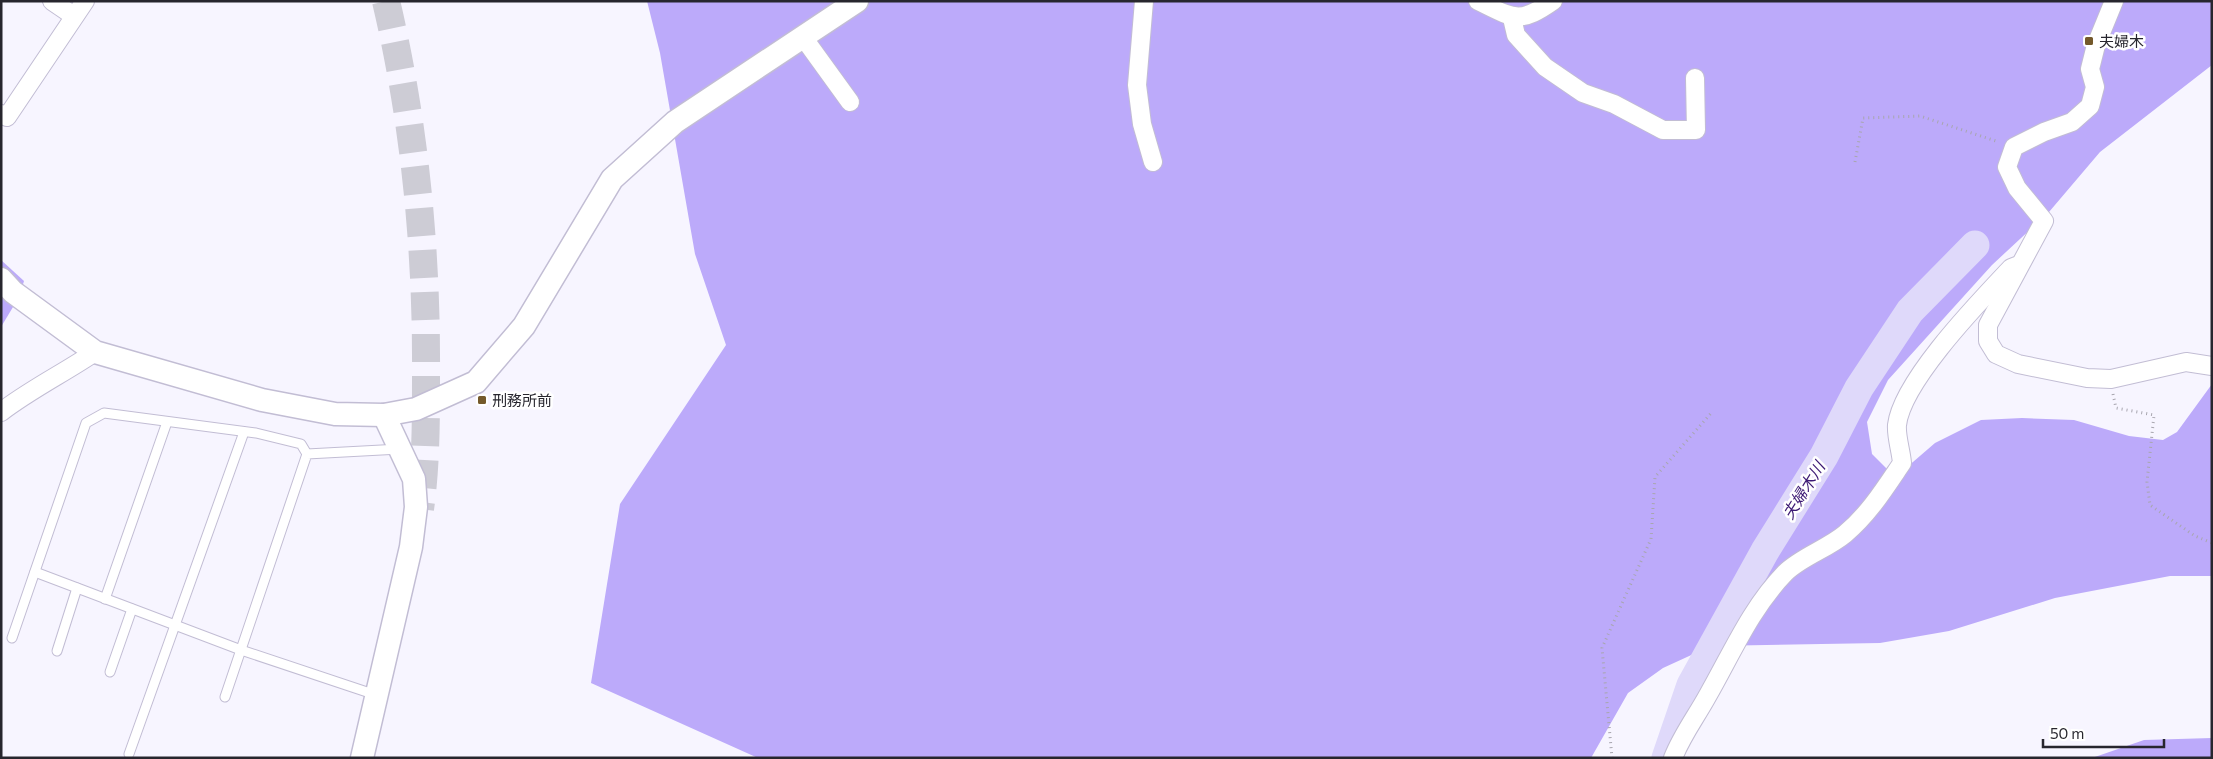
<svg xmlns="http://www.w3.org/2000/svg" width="2213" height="759" font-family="Commissioner,'Noto Sans JP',sans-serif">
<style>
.forest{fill:#bcaafa}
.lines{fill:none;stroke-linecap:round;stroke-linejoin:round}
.river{stroke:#dfd9fa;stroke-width:29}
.motorway-tunnel{stroke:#cdccd5;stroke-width:28;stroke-dasharray:28 14;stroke-linecap:butt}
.service-casing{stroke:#c2bdd4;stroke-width:11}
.minor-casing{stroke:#c2bdd4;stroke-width:20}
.tertiary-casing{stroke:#c2bdd4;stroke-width:25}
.path{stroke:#a8a6af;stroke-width:3;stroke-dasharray:1 4;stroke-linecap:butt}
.service{stroke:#fff;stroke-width:9}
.minor{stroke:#fff;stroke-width:18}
.tertiary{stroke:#fff;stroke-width:22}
.poi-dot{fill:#74592b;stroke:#fff;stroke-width:2}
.labels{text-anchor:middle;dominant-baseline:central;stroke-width:5;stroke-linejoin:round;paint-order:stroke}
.poi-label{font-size:15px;fill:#27262e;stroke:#fff;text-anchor:start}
.water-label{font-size:16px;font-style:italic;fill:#3c1974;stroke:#fff}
</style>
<rect width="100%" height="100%" fill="#f7f5ff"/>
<!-- forest -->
<g class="forest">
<path d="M647,1H2212V65L2100,152L2049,212L1992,265L1888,380L1867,422L1872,454L1889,471L1906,468L1935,443L1981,420L2022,418L2074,420L2129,436L2163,440L2177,432L2212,384V576H2170L2055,598L1949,631L1880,643L1711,646L1663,668L1628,693L1591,758H758L591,683L620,504L726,345L695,254L660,53Z"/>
<path d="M1,260L24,281L19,297L1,327Z"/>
<path d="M2212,738V758H2092L2144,740Z"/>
</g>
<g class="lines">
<!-- river -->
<path class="river" d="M1666,758L1691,685L1765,551L1824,456L1859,388L1910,311L1975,245"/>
<!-- motorway-tunnel -->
<path class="motorway-tunnel" d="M386,1C415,124 427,251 426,377C426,421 426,466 420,509"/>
<defs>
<g id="service">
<path d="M35,572L241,650L376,695"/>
<path d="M105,599L167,422"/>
<path d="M12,638L86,423L104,413L256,433L301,444L307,454"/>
<path d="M57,651L77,588"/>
<path d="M110,672L132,609"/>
<path d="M225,697L307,454L400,449"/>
<path d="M129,754L244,432"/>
</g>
<g id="minor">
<path d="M52,1L74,16"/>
<path d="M1144,1L1137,85L1142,124L1153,162"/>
<path d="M1478,1C1513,18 1519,25 1553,1"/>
<path d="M2114,1L2096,45L2090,69L2095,87L2090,106L2072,122L2044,132L2014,147L2007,167L2017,188L2044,221L1988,325V341L1996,354L2018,364L2087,378L2111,379L2186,362L2212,366"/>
<path d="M1512,18L1516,35L1545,67L1583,93L1614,104L1663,130H1696L1695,78"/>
<path d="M803,37L850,102"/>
<path d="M1,114L7,117L85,1"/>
<path d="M1,412C31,389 64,373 95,352"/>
<path d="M1673,758C1682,735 1696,717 1708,695C1732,653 1751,608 1785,573C1801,557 1827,549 1845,534C1869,514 1885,488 1902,463C1901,451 1896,436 1897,425C1902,381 1980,301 2011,268L2016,266"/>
</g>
<g id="tertiary">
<path d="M1,279L13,292L95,352L262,400L335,414L384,415L416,409L476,382L524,326L612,179L675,122L857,1"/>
<path d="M362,758L411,547L416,507L414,479L384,415"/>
</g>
</defs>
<!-- service casing -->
<use href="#service" class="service-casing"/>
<!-- minor casing -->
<use href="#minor" class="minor-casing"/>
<!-- tertiary casing -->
<use href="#tertiary" class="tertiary-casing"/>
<!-- path -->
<g class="path">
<path d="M1855,162L1863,118L1920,116L1999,142"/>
<path d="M2113,394L2116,408L2154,415L2147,482L2150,505L2195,536L2212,543"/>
<path d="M1612,758L1602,648L1651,539L1655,477L1712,412"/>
</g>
<!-- service -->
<use href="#service" class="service"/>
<!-- minor -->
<use href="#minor" class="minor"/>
<!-- tertiary -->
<use href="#tertiary" class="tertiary"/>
</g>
<!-- markers -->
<g class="poi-dot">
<rect x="2084" y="36" width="10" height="10" rx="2.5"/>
<rect x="477" y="395" width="10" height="10" rx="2.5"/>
</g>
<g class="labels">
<!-- poi labels -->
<g class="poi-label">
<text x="2099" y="41">夫婦木</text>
<text x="492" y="400">刑務所前</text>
</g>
<!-- water labels -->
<g class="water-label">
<text transform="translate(1803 490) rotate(-58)">夫婦木川</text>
</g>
</g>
<!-- border -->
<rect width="2213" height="759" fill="none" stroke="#27262e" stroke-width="5"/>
<!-- scale -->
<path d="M2043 739v8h121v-8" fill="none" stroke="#27262e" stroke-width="2.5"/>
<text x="2050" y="739" font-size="15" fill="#27262e" stroke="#ffffff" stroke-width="4" paint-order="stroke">50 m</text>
</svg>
